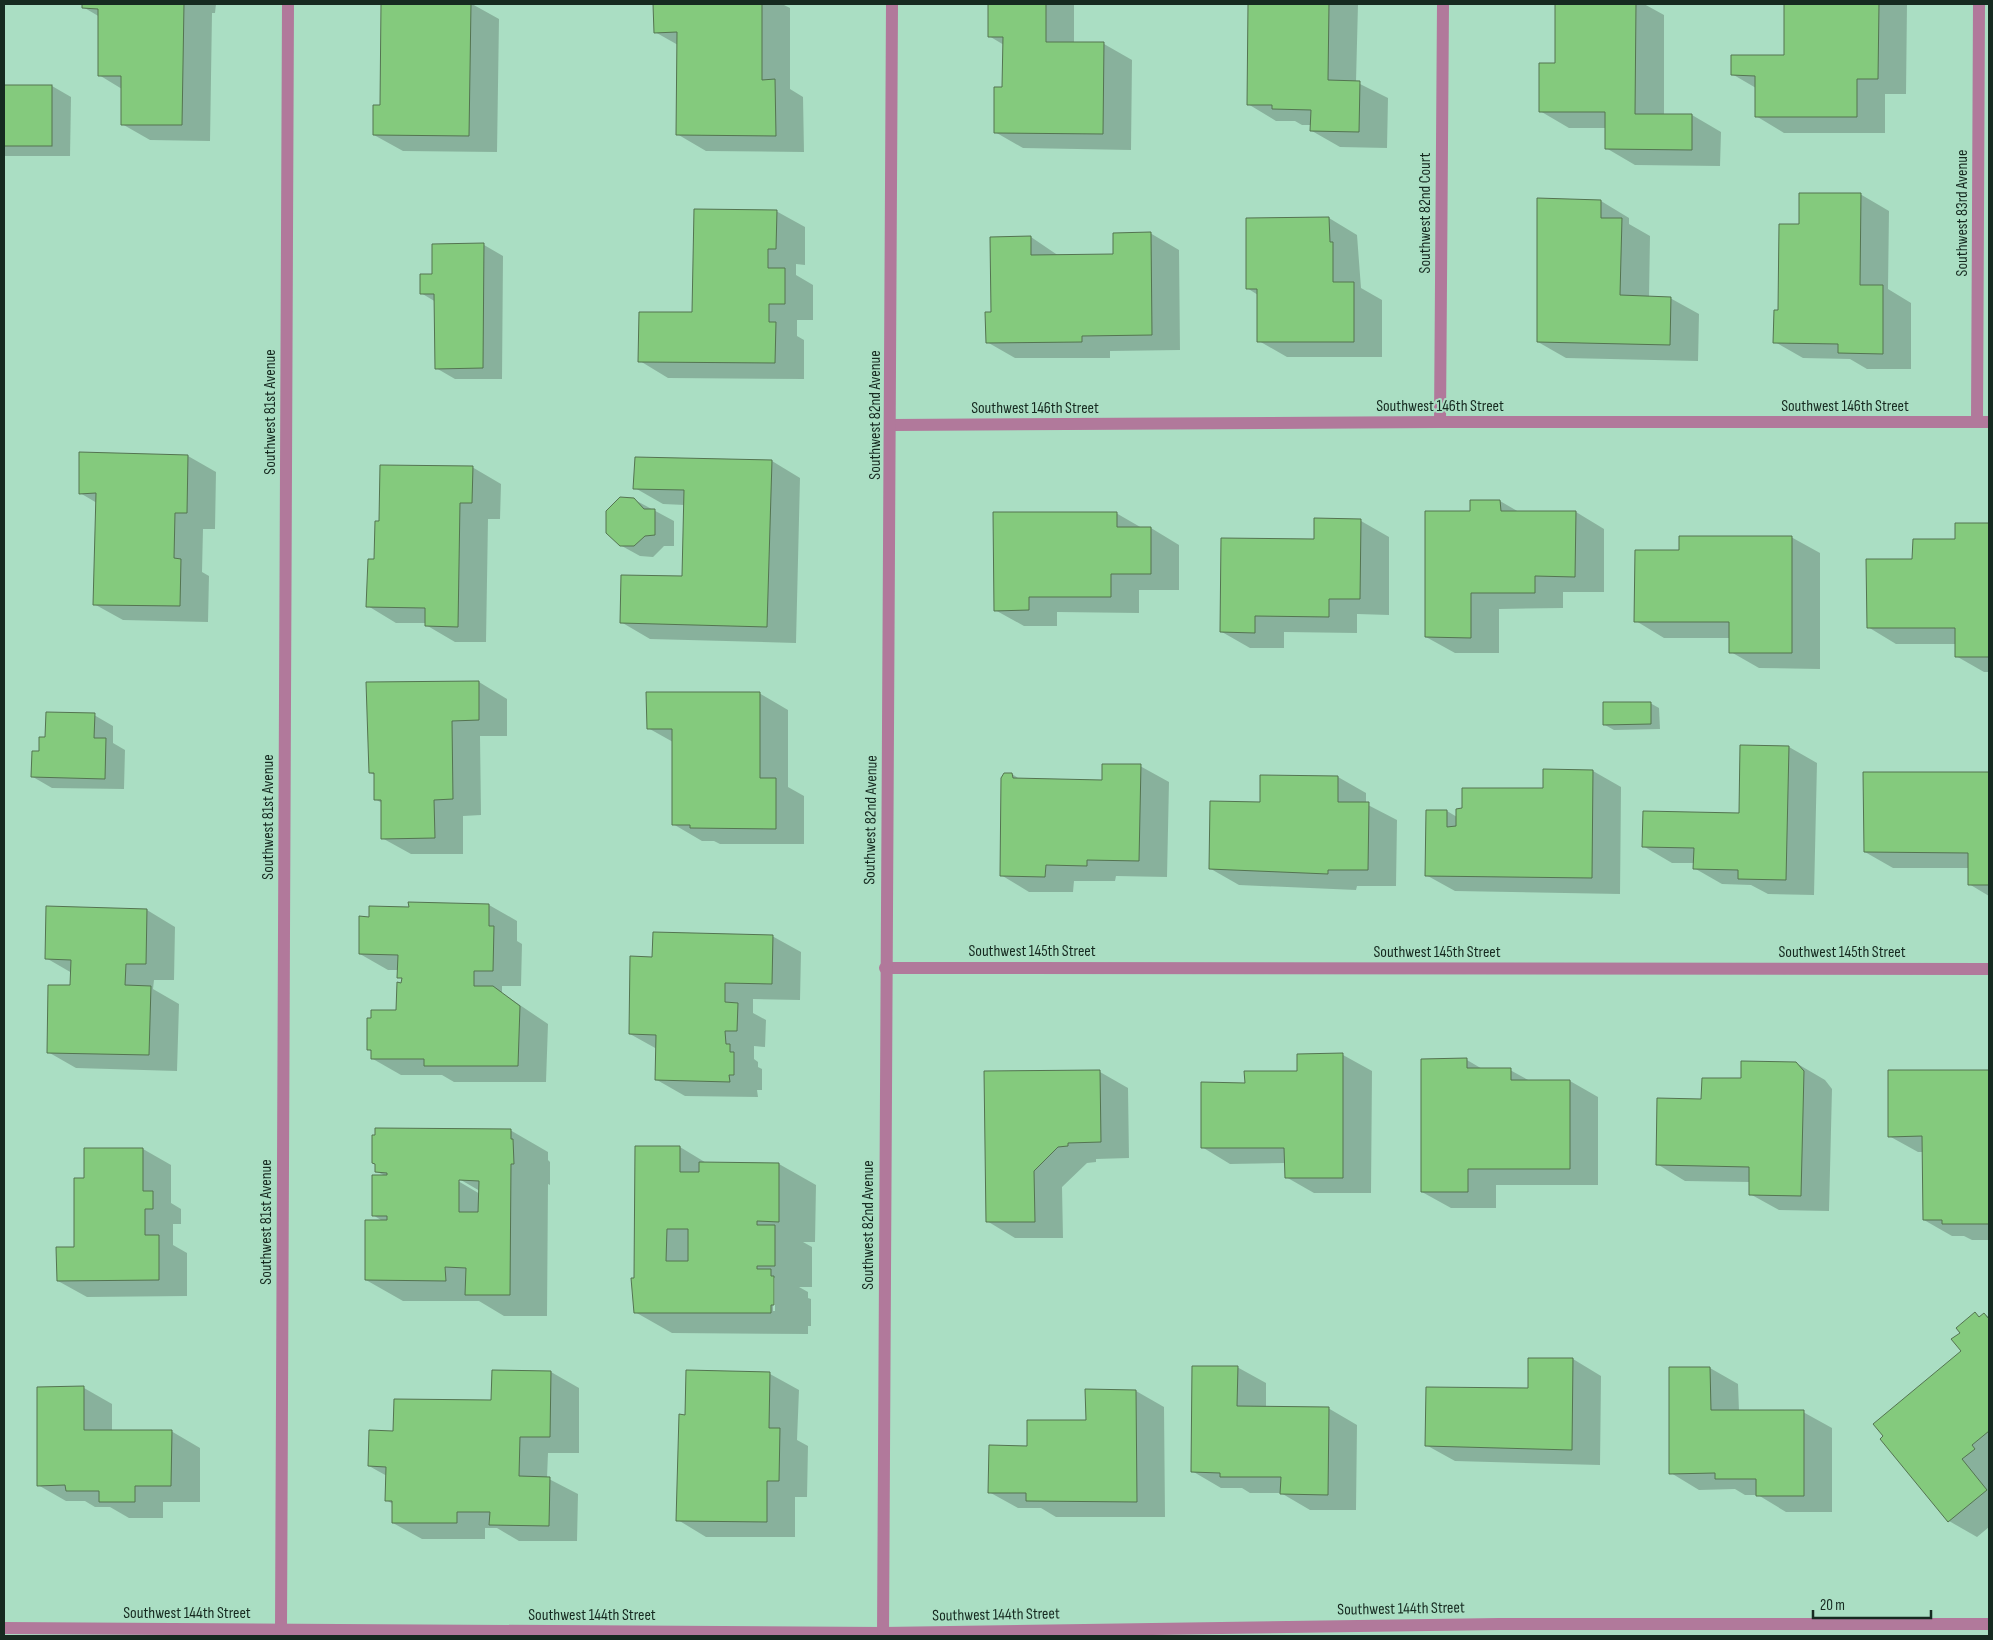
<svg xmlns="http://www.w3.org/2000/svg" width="1993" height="1640" font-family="'Sofia Sans Condensed',sans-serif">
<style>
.shadow{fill:#0003;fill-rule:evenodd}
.building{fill:#84ca7d;stroke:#547451;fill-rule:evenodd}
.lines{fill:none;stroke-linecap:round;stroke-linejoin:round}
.minor{stroke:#b1799b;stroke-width:12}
.labels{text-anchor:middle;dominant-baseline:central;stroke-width:4;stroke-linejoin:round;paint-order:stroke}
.street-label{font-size:16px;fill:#162a20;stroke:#aadec3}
</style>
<rect width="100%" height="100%" fill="#aadec3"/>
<!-- shadow -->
<g class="shadow">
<path d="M83,4H216L215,13H212L210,141L150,140L122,124V89L99,75L100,17L83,7Z"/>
<path d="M383,4H472L499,19L497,152L403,151L374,135L382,106Z"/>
<path d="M655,4H782L790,8V89L803,97L804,152L706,151L677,134L678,45L655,32Z"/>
<path d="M990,4H1074V43L1104,44L1132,60L1131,150L1023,148L995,132L1003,89L1004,45L989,36Z"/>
<path d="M1249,4H1358L1356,82L1388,98L1387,148L1340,147L1312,131V125H1302L1295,121H1276L1248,104Z"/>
<path d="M1557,4H1644L1664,15V115H1692L1721,132L1720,166L1635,165L1606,148V128H1569L1540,111L1557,64Z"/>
<path d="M1785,4H1907L1906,94H1885V133H1784L1756,116V88L1732,74L1785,56Z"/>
<path d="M4,86H52L71,97L70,156H4Z"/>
<path d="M1860,194L1889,211L1888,289L1911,303V369H1867L1850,359L1803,358L1775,342L1779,311L1800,226Z"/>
<path d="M1601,201L1629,218V224L1650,236L1649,297L1670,298L1699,314L1698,361L1566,358L1538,342Z"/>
<path d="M776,211L805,227V265L796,264V275L813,285V320H797V336L804,340V379L668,378L640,361L694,313Z"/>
<path d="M1329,218L1357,235L1361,288L1382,300V357H1287L1259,341L1258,295L1247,288Z"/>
<path d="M1150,233L1179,250L1180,350L1110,351V358H1015L987,342L993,313L1031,237L1059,256L1115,255Z"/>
<path d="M484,245L503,256L502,379H455L436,368V302L421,293L433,275Z"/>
<path d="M188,456L216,472L215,529H203L202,572L209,576L208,622L123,620L94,604L97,503L80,493Z"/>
<path d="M772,461L800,478L796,643L650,639L621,622L683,577L685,505L663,504L635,488Z"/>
<path d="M472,467L501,484L500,519H488L486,642H455L426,625V623H396L368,606L380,522Z"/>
<path d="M633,499L674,521V546H664L653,557L640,556L620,545Z"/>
<path d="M1500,501L1519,512H1576L1604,529V592H1563V608L1499,609V653H1455L1426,637L1471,513Z"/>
<path d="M1116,513L1142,528H1151L1179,545V590H1139V613L1057,612V626H1024L995,610Z"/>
<path d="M1361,521L1389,537V615L1357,614V633L1284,632V648H1250L1222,632L1315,540Z"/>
<path d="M1956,524H1989V672H1984L1956,656V644H1896L1868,627L1914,560L1956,540Z"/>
<path d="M1791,537L1820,553V669L1759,668L1731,652V638H1664L1636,621L1680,551Z"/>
<path d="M479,682L507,699V736H480L481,815L463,816V854H411L382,838V803L375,799V775L370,773Z"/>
<path d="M759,693L788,710V787L804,796V844H720L714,841H702L673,824V742L648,728Z"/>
<path d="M1650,703L1659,708L1660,729L1614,730L1605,725Z"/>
<path d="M94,715L113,726V743L125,750L124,789L52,788L33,777L46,738Z"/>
<path d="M1789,747L1817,763L1814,895L1768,894L1751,885L1722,884L1694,868V863H1672L1643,846L1740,814Z"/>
<path d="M1140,766L1169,782L1167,877L1116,876L1115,881H1074L1073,892H1029L1001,875L1012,774L1021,780L1103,781Z"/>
<path d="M1593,771L1621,787L1620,894L1455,891L1426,875L1427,811H1447L1457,817L1544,789Z"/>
<path d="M1865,773H1989V896L1969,884V868H1893L1865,852Z"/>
<path d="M1338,777L1366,793V804L1397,820L1396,886H1357L1356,890L1239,885L1211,869L1261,804Z"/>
<path d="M489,905L517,921V941L522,944L521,986H502V993L548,1024L546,1082H454L442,1075H401L373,1059L372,1052L368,1049L398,1011L403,979L399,977V970H388L360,954L370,918L410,908Z"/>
<path d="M147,910L175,927L174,980H154L153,989L179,1004L177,1071L76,1068L48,1052L72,987V973L46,958Z"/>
<path d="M772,936L801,952L800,1000L753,999V1013L766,1020L765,1047L754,1046V1059L758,1062V1067L762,1069V1090H757L758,1097L685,1096L657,1080V1049L630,1034L653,958Z"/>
<path d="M1298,1055H1343L1372,1071L1371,1193H1314L1286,1177V1163L1230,1164L1202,1147L1298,1072Z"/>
<path d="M1467,1060L1484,1070H1510L1530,1081H1570L1598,1097V1185H1496V1208H1451L1422,1192Z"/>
<path d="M1796,1063L1825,1080L1832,1089L1829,1211L1779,1210L1750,1194V1182L1685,1181L1657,1164L1702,1100L1742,1080Z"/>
<path d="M1989,1071V1240H1972L1964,1236H1952L1924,1220L1923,1152H1918L1889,1136V1072Z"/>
<path d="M1100,1072L1128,1088L1129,1158L1096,1159V1162L1087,1163L1062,1187L1063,1238H1015L987,1221Z"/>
<path d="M510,1130L548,1152V1160L550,1162V1185L548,1184L547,1316H504L479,1301H403L366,1280L384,1222L373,1215L385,1176L376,1171V1136ZM454,1176L480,1191V1194L453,1178Z"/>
<path d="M680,1147L708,1164H779L816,1185L815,1242H803L812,1247V1287H799L808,1292V1298L811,1299V1326H808V1334L672,1333L635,1312L636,1279ZM773,1278H775V1311H773Z"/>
<path d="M143,1149L171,1165V1203L181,1209V1224H173V1245L187,1253V1296L87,1297L58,1281L75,1249L86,1179Z"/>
<path d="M1975,1314L1980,1317L1984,1314L1989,1317V1527L1977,1537L1949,1521L1963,1351Z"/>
<path d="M1573,1359L1601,1376L1600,1465L1455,1461L1426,1445L1529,1390Z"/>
<path d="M1237,1367L1266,1383V1408H1328L1357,1425L1356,1510H1310L1281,1493H1250L1242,1488H1221L1192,1471Z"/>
<path d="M1671,1368H1710L1738,1384L1739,1411L1803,1412L1832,1428V1512H1786L1758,1495H1745L1735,1489L1699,1490L1671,1473Z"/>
<path d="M687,1371L770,1374L799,1390L797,1440L808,1446L807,1497H795V1537H706L678,1520L686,1416Z"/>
<path d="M551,1372L579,1388V1453H548L547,1478L578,1494L577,1541H519L497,1528H485V1539H422L393,1523V1504L386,1500L387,1476L369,1466L395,1432L492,1401Z"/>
<path d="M84,1388L112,1404V1431H171L200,1448V1502H163V1518H129L110,1507H95L85,1501H66L38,1485Z"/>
<path d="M1136,1391L1164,1407L1165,1517H1056L1041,1508H1018L989,1492L1028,1447L1087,1421Z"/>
</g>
<!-- building -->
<g class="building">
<path d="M82,4H184L182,125H121V76H98V9L82,8Z"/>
<path d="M381,4H471L469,136L373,135V105H380Z"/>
<path d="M653,4H762V80L775,79L776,136L676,135L677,32L654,33Z"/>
<path d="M988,4H1046V42H1104L1103,134L994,133V87H1002L1003,37H988Z"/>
<path d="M1248,4H1329L1328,80L1360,81L1359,132L1310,131L1311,110L1272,109V105H1247Z"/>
<path d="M1555,4H1636L1635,114H1692V150L1605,149V112H1539V63H1555Z"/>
<path d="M1784,4H1879L1878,79H1857V117H1755V76L1731,75V55H1784Z"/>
<rect x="4" y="85" width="48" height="61"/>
<path d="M1799,193H1861L1860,285H1883V354L1838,353V344L1773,343L1774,310H1778L1779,224H1799Z"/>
<path d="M1537,198L1601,200V218H1622L1620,295L1671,297L1670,345L1537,342Z"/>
<path d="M694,209L777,210L776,249H768V268H785V304H769V322H776L775,363L638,362L639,312H692Z"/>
<path d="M1329,217L1330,242H1333V282H1354V342H1257V289H1246V218Z"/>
<path d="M1151,232L1152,335L1082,336V342L986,343L985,312H991L990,237L1031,236V255L1113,254V233Z"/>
<path d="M484,243L483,368L435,369L434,294H420V274H432V244Z"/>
<path d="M79,452L188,455L187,513H175L174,558L181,559L180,606L93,605L96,493L79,494Z"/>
<path d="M635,457L772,460L767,627L620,623L621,575L682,576L684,490L633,489Z"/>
<path d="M380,465L473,466L472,503H460L458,627L425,626V608L366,607L368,559H374L375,521H379Z"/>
<path d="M620,497L634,498L644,509H655V535L645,536L634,546H620L606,533V511Z"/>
<path d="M1470,500H1500L1501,511H1576L1575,577L1535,576V593H1471V638L1425,637V511H1470Z"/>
<path d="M993,512H1117V527H1151V574H1111V597H1029V610L994,611Z"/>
<path d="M1314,518L1361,519L1360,599H1329V617L1255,616V633L1220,632L1221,538L1314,539Z"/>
<path d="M1955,523H1989V657H1955V628H1867L1866,559H1912L1913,539H1955Z"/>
<path d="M1679,536H1792V653H1729V622H1634L1635,550H1679Z"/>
<path d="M479,681V720L452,721L453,799L434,800L435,838L381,839V800H374V773H369L366,682Z"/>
<path d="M646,692H760V778H776V829L690,828V825H672V729H647Z"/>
<path d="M1603,702H1651V724L1603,725Z"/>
<path d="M46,712L95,713L94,738H106L105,779L31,777L32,751H39V737H45Z"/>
<path d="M1740,745L1789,746L1786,880L1738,879V870L1693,869L1694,848L1642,847L1643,811L1739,813Z"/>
<path d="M1102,764H1141L1139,861L1087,860V866L1046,865L1045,877L1000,876L1001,778L1004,773H1012L1013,778L1102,780Z"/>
<path d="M1543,769L1593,770L1592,878L1425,876L1426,810H1447V827L1456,826V809L1462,808V788H1543Z"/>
<path d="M1863,772H1989V885H1968V853L1864,852Z"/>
<path d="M1260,775L1338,776V802H1369L1368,870H1328V874L1209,869L1210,801L1260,802Z"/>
<path d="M408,902L489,904V926H494L493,971H474V986H493L520,1006L518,1066H424V1059H371V1050H367V1018H371V1010H396L397,982L401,983L402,978H397L398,955L359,954V916L369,917V906L409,907Z"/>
<path d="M46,906L147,909L146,964H126L125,985L151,986L149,1055L47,1053L48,985H70L71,960L45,959Z"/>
<path d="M653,932L773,935L772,984L725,983V1002L738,1003L737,1031H725L726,1044H730V1052H734V1075H729L730,1082L655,1080L656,1035L629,1034L630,956L652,957Z"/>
<path d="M1343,1053V1178H1285L1284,1148H1201V1082L1245,1083L1244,1071H1297V1054Z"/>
<path d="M1467,1058V1068H1511V1080H1570V1169H1468V1192H1421V1059Z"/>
<path d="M1741,1061L1796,1062L1804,1071L1801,1196L1749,1195V1167L1656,1165L1657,1098L1701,1099L1702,1078H1741Z"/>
<path d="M1100,1070L1101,1142L1068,1143V1146L1058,1147L1034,1171L1035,1222H986L984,1071Z"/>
<path d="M1888,1070H1989V1224H1942V1220H1923L1922,1136L1888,1137Z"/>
<path d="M375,1128L511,1129V1139H513L514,1164H511L510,1295H465L466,1268L445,1267L446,1281L365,1280V1220H387V1216H372V1175H387V1173L375,1172V1164L372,1163V1135H375ZM459,1180L479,1181L478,1212H459Z"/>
<path d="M635,1146H680V1172H699V1162L779,1163V1222L757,1221V1225H775V1266H757V1269H771V1276H774V1305H771V1313H634L631,1278H634ZM667,1229H688V1261H666Z"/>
<path d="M84,1148H143V1191H153V1209H145V1235H159V1280L57,1281L56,1247H74V1178H84Z"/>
<path d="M1975,1312L1979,1317L1984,1313L1989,1319V1431L1972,1445L1975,1449L1962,1459L1987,1490L1948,1522L1880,1439L1883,1436L1873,1424L1961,1351L1951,1339L1960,1333L1956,1328Z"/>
<path d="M1528,1358H1573L1572,1450L1425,1446L1426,1387L1528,1388Z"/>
<path d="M1192,1366H1238L1237,1406L1329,1407L1328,1495L1280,1494L1281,1477H1220V1473L1191,1472Z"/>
<path d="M1669,1367H1710L1711,1410H1804V1496H1756V1479H1715V1473L1669,1474Z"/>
<path d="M492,1370L551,1371L550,1437H520L519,1476L550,1477L549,1526L489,1525L490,1512H457V1523H392V1501H385L386,1467L368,1466L369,1430L393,1431L394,1399L491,1400Z"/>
<path d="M686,1370L770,1372L769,1428H780L779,1481H767V1522L676,1521L679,1414L685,1415Z"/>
<path d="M84,1386V1430H172L171,1486H135V1502H99V1491H66L65,1485L37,1486V1387Z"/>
<path d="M1085,1389L1136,1390L1137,1502L1026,1501V1493H988L989,1445L1027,1446V1420H1086Z"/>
</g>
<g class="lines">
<!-- minor -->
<g class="minor">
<path d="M1440,422L1443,4"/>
<path d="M1977,422L1979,4"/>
<path d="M891,425L1440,422H1989"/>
<path d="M885,968L1989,969"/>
<path d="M4,1628L883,1633L1499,1624H1989"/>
<path d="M281,1630L288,4"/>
<path d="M883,1636L892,4"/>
</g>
</g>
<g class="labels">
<!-- street labels -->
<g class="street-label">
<text transform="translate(1425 213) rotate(-90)">Southwest 82nd Court</text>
<text transform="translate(1962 213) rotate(-90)">Southwest 83rd Avenue</text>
<text x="1440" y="406">Southwest 146th Street</text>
<text x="1845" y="406">Southwest 146th Street</text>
<text x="1035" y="408">Southwest 146th Street</text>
<text transform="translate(270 412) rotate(-90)">Southwest 81st Avenue</text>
<text transform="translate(875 415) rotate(-90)">Southwest 82nd Avenue</text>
<text transform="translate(268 817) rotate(-90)">Southwest 81st Avenue</text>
<text transform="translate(871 820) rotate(-89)">Southwest 82nd Avenue</text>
<text x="1032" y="951">Southwest 145th Street</text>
<text x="1437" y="952">Southwest 145th Street</text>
<text x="1842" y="952">Southwest 145th Street</text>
<text transform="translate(266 1222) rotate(-90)">Southwest 81st Avenue</text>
<text transform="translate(868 1225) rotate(-90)">Southwest 82nd Avenue</text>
<text transform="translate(1401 1609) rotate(-1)">Southwest 144th Street</text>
<text x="187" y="1613">Southwest 144th Street</text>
<text x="592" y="1615">Southwest 144th Street</text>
<text transform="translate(996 1615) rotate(-1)">Southwest 144th Street</text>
</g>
</g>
<!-- border -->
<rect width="1993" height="1640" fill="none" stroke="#162a20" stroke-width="10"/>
<!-- scale -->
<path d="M1813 1610v8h118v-8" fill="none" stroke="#162a20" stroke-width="2.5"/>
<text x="1820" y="1610" font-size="15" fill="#162a20" stroke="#aadec3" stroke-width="4" paint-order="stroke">20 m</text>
</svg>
